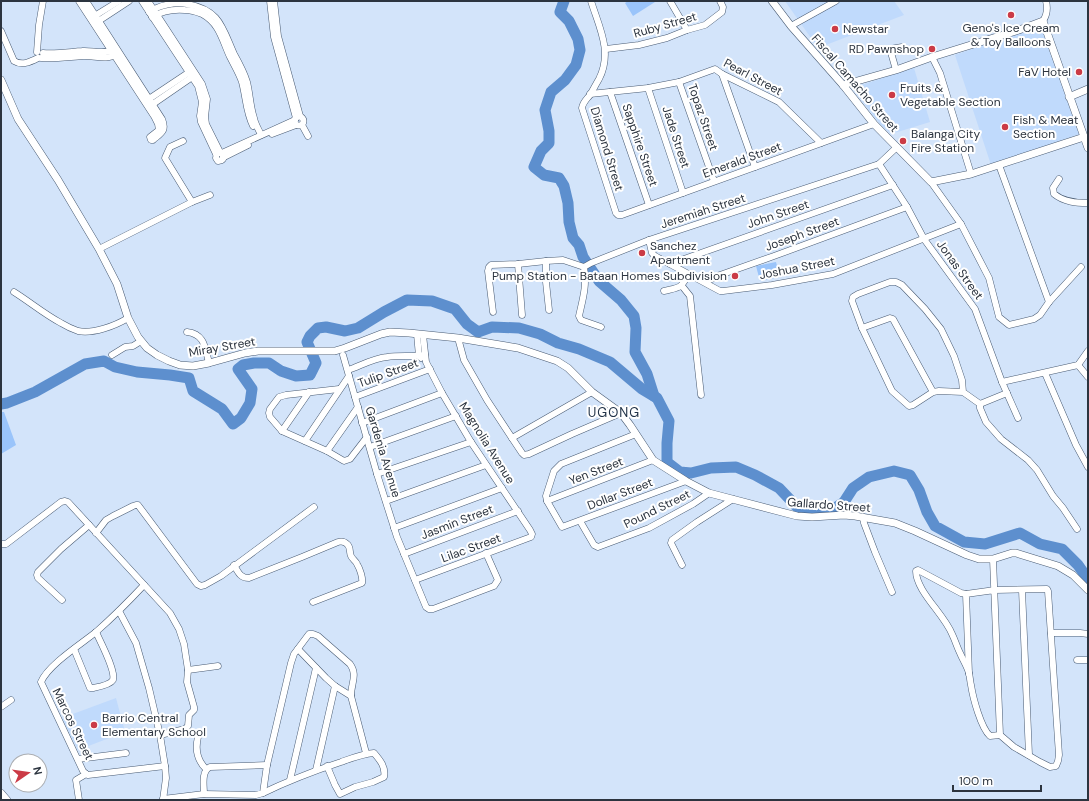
<svg xmlns="http://www.w3.org/2000/svg" width="1089" height="801" font-family="'DM Sans',sans-serif">
<style>
.built{fill:#c0dafc}
.green{fill:#9ac4fa}
.lines{fill:none;stroke-linecap:round;stroke-linejoin:round}
.river{stroke:#5d8fce;stroke-width:11}
.minor-casing{stroke:#495b73;stroke-width:7}
.tertiary-casing{stroke:#495b73;stroke-width:8}
.minor{stroke:#fff;stroke-width:6}
.tertiary{stroke:#fff;stroke-width:7}
.poi-dot{fill:#cb3b46;stroke:#fff;stroke-width:1.5}
.labels{text-anchor:middle;dominant-baseline:central;stroke-width:4;stroke-linejoin:round;paint-order:stroke}
.street-label{font-size:12px;fill:#2c343f;stroke:#fff}
.poi-label{font-size:12px;fill:#2c343f;stroke:#fff;text-anchor:start}
.neighbourhood-label{font-size:13px;letter-spacing:1px;fill:#213247;stroke:#fff}
</style>
<rect width="100%" height="100%" fill="#d3e4fa"/>
<!-- built -->
<g class="built">
<path d="M785,1H894L904,15L818,48Z"/>
<path d="M1040,25L1079,134L991,165L955,55Z"/>
<path d="M914,68L930,122L891,134L880,124L852,88Z"/>
<path d="M116,698L125,732L78,750L62,718Z"/>
</g>
<!-- green -->
<g class="green">
<path d="M628,1H655V2L633,16L625,3Z"/>
<path d="M776,262L780,277L760,281L756,266Z"/>
<path d="M1,412H4L16,445L1,454Z"/>
</g>
<g class="lines">
<!-- river -->
<g class="river">
<path d="M564,1L560,12L569,21L578,39L580,50L576,65L565,80L551,92L545,110L549,131V143L541,151L534,167L544,175L559,178L564,186L568,203L569,222L573,238L579,245L583,257L599,281L621,300L634,316L636,328L635,352L647,374L654,396"/>
<path d="M1,404L7,403L35,392L85,364L104,361L115,367L137,372L170,375L189,378L193,391L222,409L233,424L241,418L250,403L252,389L238,369L243,365L254,363H269L281,371L296,376L310,375L316,363L307,342L310,336L318,328L326,327L345,331L358,328L384,312L407,300L432,301L455,309L467,324L478,332L492,327L519,328L540,334L558,343L579,349L610,362L642,389L657,398L669,421L667,443V462L680,472L691,473L711,468L736,467L755,475L779,488L798,508L811,512H823L832,510L844,502L853,488L869,477L894,471L910,475L919,490L927,512L935,526L964,542L985,544L1020,533L1040,544L1062,549L1078,565L1088,579"/>
</g>
<defs>
<g id="minor">
<path d="M79,1L154,116L158,124L159,130L150,137L151,140H153C161,133 167,131 162,119L86,1"/>
<path d="M142,1L198,86L202,102L200,116L201,122L216,154"/>
<path d="M148,1L202,84L207,99L205,117L206,124L220,152"/>
<path d="M270,1L274,37L296,118"/>
<path d="M274,1L278,36L300,116"/>
<path d="M591,1C599,27 613,52 599,79C596,84 593,90 590,95C586,100 583,102 582,108L616,213L618,215H622L874,124"/>
<path d="M670,1L687,30"/>
<path d="M149,12C159,5 175,2 187,4C220,10 222,27 234,54C239,63 244,72 247,82C250,94 250,106 254,118C255,124 259,130 261,135"/>
<path d="M93,17L119,1"/>
<path d="M152,17C162,11 173,9 185,10C191,10 197,12 202,14C220,24 222,40 230,57C234,65 239,73 242,82C246,97 246,112 253,126"/>
<path d="M1043,21C1047,15 1048,9 1046,1"/>
<path d="M97,22L129,1"/>
<path d="M791,26L836,1"/>
<path d="M1,31L14,61C22,66 30,62 38,58"/>
<path d="M606,49L639,45L667,38L687,30L705,25L722,12L723,7L720,1"/>
<path d="M37,52L39,25L43,1"/>
<path d="M43,53C56,54 69,52 82,51C92,50 103,55 113,50"/>
<path d="M932,57L940,73L971,174"/>
<path d="M41,58C55,59 68,57 83,56C94,55 106,61 117,54"/>
<path d="M896,70L890,49L902,47"/>
<path d="M722,74L755,167"/>
<path d="M679,82L714,181"/>
<path d="M648,88L683,193"/>
<path d="M610,92L649,205"/>
<path d="M590,94L648,88L679,82L715,69L722,74L779,102L821,143"/>
<path d="M146,101L191,71"/>
<path d="M150,106L195,75"/>
<circle cx="299" cy="121" r="4.5"/>
<path d="M302,125L308,136"/>
<path d="M272,134L296,125"/>
<path d="M183,141L170,147L165,158L192,202"/>
<path d="M222,153L223,155V159L222,160L218,161L216,158L217,153H222L295,120"/>
<path d="M224,157L248,145"/>
<path d="M879,164L907,207L924,239L975,309L1002,382L1018,418"/>
<path d="M999,165L1049,302"/>
<path d="M1059,179L1053,188L1054,194C1064,202 1076,203 1088,203"/>
<path d="M931,182L961,224L989,278L999,317L1009,325L1034,319L1040,315L1049,302L1081,267"/>
<path d="M649,240L652,253L655,256L720,291H723L772,285L833,274L961,224"/>
<path d="M99,249L192,202L210,195"/>
<path d="M546,261V282L549,310"/>
<path d="M518,264L522,315"/>
<path d="M670,264L893,185"/>
<path d="M705,282L720,275L774,256L907,207"/>
<path d="M682,286L690,296L701,395"/>
<path d="M664,291C681,287 680,289 689,274"/>
<path d="M14,292C30,302 44,314 61,323C66,326 72,329 78,331C93,334 115,326 128,318"/>
<path d="M493,312L488,271L489,267L491,265L518,264L546,261L563,260L584,267"/>
<path d="M601,327L581,320L579,316C583,298 587,286 584,267L591,263L649,240L879,164L897,147"/>
<path d="M862,328L890,318L893,319L933,392"/>
<path d="M187,332C205,334 205,348 209,363"/>
<path d="M417,334L419,356L421,358"/>
<path d="M458,338L464,360L487,400L512,438L592,392"/>
<path d="M112,355L125,347L133,346L141,341"/>
<path d="M343,355L377,474L397,537L426,607L429,609H433L494,586L498,580L486,553"/>
<path d="M1078,365L1088,377"/>
<path d="M348,370C360,366 374,358 387,357C399,355 412,357 425,355"/>
<path d="M1045,373L1076,445L1088,467"/>
<path d="M1002,382L1078,365L1088,351"/>
<path d="M339,389L286,395L279,397L270,409L269,413L270,417L282,431L327,451L344,461L350,459L367,437"/>
<path d="M963,392L962,380L954,356L941,329L925,309L902,285L896,282H890L858,294L853,297L852,301L862,328L892,391L909,406L913,405L933,392L939,391L963,392L980,404V408L986,422L1001,439L1028,460L1037,470L1053,496L1063,508L1077,529"/>
<path d="M355,397L430,369"/>
<path d="M980,404L1007,393"/>
<path d="M362,423L442,393"/>
<path d="M282,431L309,392"/>
<path d="M636,434L561,464L554,471L546,496L547,501L562,527L686,481"/>
<path d="M512,438L522,453L524,455L529,454L572,434L621,413"/>
<path d="M305,441L349,376"/>
<path d="M370,447L456,416"/>
<path d="M327,451L358,407"/>
<path d="M377,474L471,442"/>
<path d="M386,501L486,465"/>
<path d="M547,501L653,460"/>
<path d="M863,517L864,523L875,552L892,592"/>
<path d="M580,521L594,545L598,547L649,528L693,504L709,493"/>
<path d="M394,528L502,488"/>
<path d="M96,533L106,520L113,516L133,506L136,505H138L197,584L201,586L205,585L221,576L314,507"/>
<path d="M1,544H6L61,502L65,501L68,502L170,613L179,629L184,644L188,670L187,682L194,707V710L189,715L188,726L185,729L160,735"/>
<path d="M404,554L518,511"/>
<path d="M234,565C238,572 240,578 249,578L302,557L338,542C341,541 344,541 347,544C351,547 349,552 351,556C352,559 356,561 357,564C360,569 363,578 362,583L313,602"/>
<path d="M682,565L671,543L672,540L697,522L733,499"/>
<path d="M415,580L531,537L532,534L530,530L471,442L442,393L426,362L423,335"/>
<path d="M1022,590L1029,755"/>
<path d="M966,594L961,593L918,570L916,571C916,591 944,614 952,634C955,640 957,647 960,653C963,660 967,666 969,673C970,677 970,681 971,685C973,698 981,728 990,736L1000,735"/>
<path d="M62,600L38,578L37,575L38,572L61,549L89,525"/>
<path d="M119,611L136,643L149,688L160,735L165,766L166,778L163,800"/>
<path d="M1051,633H1080L1088,634"/>
<path d="M74,649L90,688H93C98,687 110,685 113,680C116,671 100,641 96,632"/>
<path d="M298,649L326,678L335,686L351,696"/>
<path d="M1077,660H1088"/>
<path d="M188,670L218,666"/>
<path d="M969,674L966,594L995,590L1047,589L1048,591L1059,755L1058,761L1056,766L1050,767L1040,762L1014,747L1000,735L993,559"/>
<path d="M1,707L11,700"/>
<path d="M198,737C195,749 197,760 206,769"/>
<path d="M78,759L126,753"/>
<path d="M316,770L335,686"/>
<path d="M86,774L83,771L41,682C48,665 81,644 96,632C113,617 129,601 144,585"/>
<path d="M86,774L88,775L165,766"/>
<path d="M290,780L316,668"/>
<path d="M263,793C288,781 314,771 341,762C352,758 362,754 374,753C380,760 386,767 384,777L373,782L355,787L340,794L335,785L327,766"/>
<path d="M204,794C204,786 201,771 210,767L267,765"/>
<path d="M163,799L204,794L256,795L263,793L267,765L291,663L294,654L309,634H313L318,636L350,664C358,675 351,683 351,696L366,753"/>
<path d="M79,800L76,780L86,774"/>
</g>
<g id="tertiary">
<path d="M772,1L791,26L843,85L874,124L931,182L971,174L1084,137"/>
<path d="M1,80L18,119L58,180L99,249L117,284L128,318L138,337L147,348L157,355L169,361L180,365L193,366L209,363L245,353L258,351H335L345,348L381,334L390,332L409,333L458,338L518,348L557,361L568,368L592,392L621,413L630,425L653,460L686,481L709,493L797,516L812,517L844,515L855,516L895,523L915,531L967,555L979,559H993L1012,553H1016L1058,566L1073,575L1088,590"/>
<path d="M843,85L896,70L932,57L1019,30L1043,21L1088,148"/>
<path d="M1069,97L1088,89"/>
<path d="M1,793L7,800"/>
</g>
</defs>
<!-- minor casing -->
<use href="#minor" class="minor-casing"/>
<!-- tertiary casing -->
<use href="#tertiary" class="tertiary-casing"/>
<!-- minor -->
<use href="#minor" class="minor"/>
<!-- tertiary -->
<use href="#tertiary" class="tertiary"/>
</g>
<!-- markers -->
<g class="poi-dot">
<circle cx="1011" cy="15" r="4"/>
<circle cx="835" cy="29" r="4"/>
<circle cx="932" cy="49" r="4"/>
<circle cx="1079" cy="72" r="4"/>
<circle cx="892" cy="95" r="4"/>
<circle cx="1005" cy="127" r="4"/>
<circle cx="903" cy="141" r="4"/>
<circle cx="642" cy="253" r="4"/>
<circle cx="735" cy="276" r="4"/>
<circle cx="94" cy="725" r="4"/>
</g>
<g class="labels">
<!-- street labels -->
<g class="street-label">
<text transform="translate(665 25) rotate(-16)">Ruby Street</text>
<text transform="translate(753 77) rotate(28)">Pearl Street</text>
<text transform="translate(855 83) rotate(49)">Fiscal Camacho Street</text>
<text transform="translate(703 117) rotate(71)">Topaz Street</text>
<text transform="translate(676 137) rotate(72)">Jade Street</text>
<text transform="translate(640 145) rotate(71)">Sapphire Street</text>
<text transform="translate(607 149) rotate(73)">Diamond Street</text>
<text transform="translate(742 160) rotate(-20)">Emerald Street</text>
<text transform="translate(703 211) rotate(-18)">Jeremiah Street</text>
<text transform="translate(778 214) rotate(-19)">John Street</text>
<text transform="translate(802 234) rotate(-20)">Joseph Street</text>
<text transform="translate(797 268) rotate(-11)">Joshua Street</text>
<text transform="translate(960 270) rotate(54)">Jonas Street</text>
<text transform="translate(222 347) rotate(-10)">Miray Street</text>
<text transform="translate(388 373) rotate(-20)">Tulip Street</text>
<text transform="translate(487 443) rotate(58)">Magnolia Avenue</text>
<text transform="translate(383 452) rotate(73)">Gardenia Avenue</text>
<text transform="translate(596 471) rotate(-21)">Yen Street</text>
<text transform="translate(620 494) rotate(-21)">Dollar Street</text>
<text transform="translate(829 505) rotate(4)">Gallardo Street</text>
<text transform="translate(657 509) rotate(-26)">Pound Street</text>
<text transform="translate(457 522) rotate(-21)">Jasmin Street</text>
<text transform="translate(471 548) rotate(-20)">Lilac Street</text>
<text transform="translate(73 724) rotate(64)">Marcos Street</text>
</g>
<!-- poi labels -->
<g class="poi-label">
<text x="1011" y="28" text-anchor="middle">Geno's Ice Cream<tspan x="1011" dy="14">&amp; Toy Balloons</tspan></text>
<text x="843" y="29">Newstar</text>
<text x="924" y="49" text-anchor="end">RD Pawnshop</text>
<text x="1071" y="72" text-anchor="end">FaV Hotel</text>
<text x="900" y="88">Fruits &amp;<tspan x="900" dy="14">Vegetable Section</tspan></text>
<text x="1013" y="120">Fish &amp; Meat<tspan x="1013" dy="14">Section</tspan></text>
<text x="911" y="134">Balanga City<tspan x="911" dy="14">Fire Station</tspan></text>
<text x="650" y="246">Sanchez<tspan x="650" dy="14">Apartment</tspan></text>
<text x="727" y="276" text-anchor="end">Pump Station - Bataan Homes Subdivision</text>
<text x="102" y="718">Barrio Central<tspan x="102" dy="14">Elementary School</tspan></text>
</g>
<!-- neighbourhood labels -->
<g class="neighbourhood-label">
<text x="614" y="412">UGONG</text>
</g>
</g>
<!-- border -->
<rect width="1089" height="801" fill="none" stroke="#2c343f" stroke-width="4"/>
<!-- north arrow -->
<g transform="translate(28 773) rotate(77)"><circle r="19" fill="#ffffff" stroke="#abaeb2"/>
<path d="M0-3L7 15L0 10L-7 15Z" fill="#cb3b46"/>
<text y="-6" font-size="11" font-weight="bold" text-anchor="middle" fill="#2c343f">N</text>
</g>
<!-- scale -->
<path d="M953 785v6h88v-6" fill="none" stroke="#2c343f" stroke-width="2"/>
<text x="959" y="785" font-size="12" fill="#2c343f" stroke="#ffffff" stroke-width="3" paint-order="stroke">100 m</text>
</svg>
